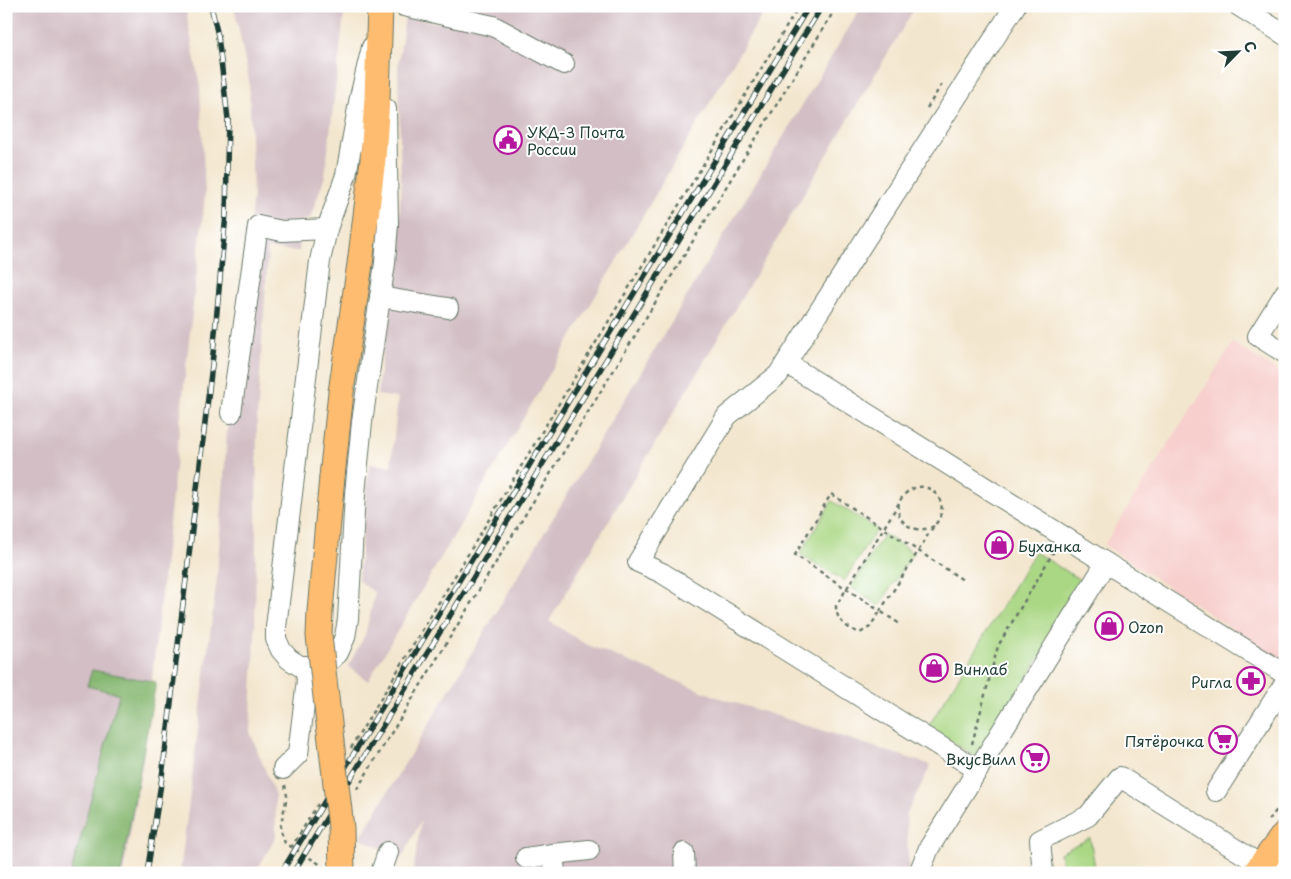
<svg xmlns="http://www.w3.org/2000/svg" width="1291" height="879" font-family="'Playpen Sans',sans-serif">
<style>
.built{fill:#f7d0ce}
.industrial{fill:#d2bec4}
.green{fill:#aad784;stroke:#648a5c}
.forest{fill:#87b872;stroke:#537a53}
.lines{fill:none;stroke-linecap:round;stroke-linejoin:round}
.minor-casing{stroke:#69786a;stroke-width:22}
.major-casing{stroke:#69786a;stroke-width:27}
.path{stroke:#69786a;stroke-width:2.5;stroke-dasharray:4 4;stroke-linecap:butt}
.minor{stroke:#fff;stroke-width:20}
.major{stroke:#fdbc70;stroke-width:25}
.rail-casing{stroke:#1f3d34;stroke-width:5.5}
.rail{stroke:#fff;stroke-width:4;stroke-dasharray:11;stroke-linecap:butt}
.major-bridge-casing{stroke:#69786a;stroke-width:27;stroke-linecap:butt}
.major-bridge{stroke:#fdbc70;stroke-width:25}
.labels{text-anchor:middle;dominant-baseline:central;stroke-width:4;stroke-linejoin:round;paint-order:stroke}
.poi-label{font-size:15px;fill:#1f3d34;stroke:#fff;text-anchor:start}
</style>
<rect width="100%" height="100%" fill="#fff"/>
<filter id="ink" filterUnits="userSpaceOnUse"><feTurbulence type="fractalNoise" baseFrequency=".02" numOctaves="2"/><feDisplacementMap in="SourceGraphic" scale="10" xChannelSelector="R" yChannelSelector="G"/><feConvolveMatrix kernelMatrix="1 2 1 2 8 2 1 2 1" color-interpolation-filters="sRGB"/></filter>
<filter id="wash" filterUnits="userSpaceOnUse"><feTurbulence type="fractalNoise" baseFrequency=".0096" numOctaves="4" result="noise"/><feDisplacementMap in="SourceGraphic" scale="20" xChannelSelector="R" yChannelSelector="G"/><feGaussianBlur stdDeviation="1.12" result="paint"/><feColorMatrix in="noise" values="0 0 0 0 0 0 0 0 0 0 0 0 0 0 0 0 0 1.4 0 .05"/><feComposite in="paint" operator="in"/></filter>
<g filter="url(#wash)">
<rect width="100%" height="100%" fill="#f3e6ce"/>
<!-- built -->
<path class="built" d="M1233,343L1285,376V663L1104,545Z"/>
<!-- industrial -->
<g class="industrial">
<path d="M6,6H185L200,87L205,195L143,760L123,873H6Z"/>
<path d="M234,6H345L325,176L310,218L302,221L299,251L268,249L257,421L255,638L250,732L275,795L276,837L255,873H180L217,578L228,418L253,196L249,80Z"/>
<path d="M444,6H767L368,681L348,666L365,635L375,593L358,580L369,464L391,466L398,398L377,395L399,226L401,182L398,67L405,17L441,23Z"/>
<path d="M862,6H916L549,621L585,644L717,697L931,765L906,815L909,873H413L421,821L401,859L360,838Z"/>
</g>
<!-- green -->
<g class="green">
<path d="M832,501L877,529L844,581L800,554Z"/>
<path d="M884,534L913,553L879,606L851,587Z"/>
<path d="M1035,552L1085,583L978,758L928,727Z"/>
<path d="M1090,838L1096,873H1063L1060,853Z"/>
</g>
<!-- forest -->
<path class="forest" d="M92,670L156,682L121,873H71L119,694L87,686Z"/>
</g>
<g filter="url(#ink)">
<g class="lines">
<defs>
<g id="minor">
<path d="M404,6L493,26L564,64"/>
<path d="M1015,6L786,363L1106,563"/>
<path d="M1239,6L1285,35"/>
<path d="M372,47L360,97L346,175L327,229L320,261L276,627V639L281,650L289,659L300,666H318L329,661L338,653L345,637L348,619L355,494L362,422L385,263L388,224L386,109"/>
<path d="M1285,293L1258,336L1285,353"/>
<path d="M380,297L448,308"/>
<path d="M786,363L778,375L727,416L638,562L662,573L978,770"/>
<path d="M231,413L258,226L282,231L327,229"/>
<path d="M283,769L298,754L307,680L305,666"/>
<path d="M1216,791L1285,683"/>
<path d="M684,853L685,873"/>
<path d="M526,858L553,854"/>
<path d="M1263,862L1278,873"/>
<path d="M381,873L388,852"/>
<path d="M555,873L553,854L589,850"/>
<path d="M919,873L929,848L1106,563L1285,674"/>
<path d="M1043,873L1040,840L1088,816L1120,777L1261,865"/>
</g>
<g id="major">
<path d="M332,477L341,392L360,264L373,159L377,98L380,6"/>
<path d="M1255,873L1285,833"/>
</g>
</defs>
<!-- minor casing -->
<use href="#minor" class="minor-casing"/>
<!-- major casing -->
<use href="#major" class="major-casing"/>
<!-- path -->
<g class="path">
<path d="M927,108L942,84"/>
<path d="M899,503L836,606C836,621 847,628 860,633L870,627L880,611L900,624"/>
<path d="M934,526C908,539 886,511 906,493C910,489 917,486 924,487C935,489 944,501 941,513C940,521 933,526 929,533C914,559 897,585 880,611L795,555L831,494L963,580"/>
<path d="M972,744L998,646L1054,551"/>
<path d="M351,748L799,6"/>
<path d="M285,785L287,796L280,829L285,843L323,866"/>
<path d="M357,789L837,6"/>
<path d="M1269,820L1285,799"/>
<path d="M291,848L318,804"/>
<path d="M1229,873L1232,868"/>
</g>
<!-- minor -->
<use href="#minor" class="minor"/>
<!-- major -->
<use href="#major" class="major"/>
<defs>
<g id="rail">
<path d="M147,873L162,777L212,365L226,214L228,119L218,36L211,6"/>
<path d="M281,873L809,6"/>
<path d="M293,873L822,6"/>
</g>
</defs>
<!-- rail casing -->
<use href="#rail" class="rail-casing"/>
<!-- rail -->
<use href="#rail" class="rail"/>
<defs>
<path id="major-bridge" d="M332,477L320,611L319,636L341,828L342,873"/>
</defs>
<!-- major-bridge casing -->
<use href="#major-bridge" class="major-bridge-casing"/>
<!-- major-bridge -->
<use href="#major-bridge" class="major-bridge"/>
</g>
</g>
<!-- icons -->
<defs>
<symbol id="civic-ring" viewBox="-11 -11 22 22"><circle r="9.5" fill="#fff" stroke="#b5179e" stroke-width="1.5"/><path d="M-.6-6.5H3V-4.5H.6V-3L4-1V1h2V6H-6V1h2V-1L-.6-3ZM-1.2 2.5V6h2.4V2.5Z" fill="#b5179e"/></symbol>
<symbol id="shop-ring" viewBox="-11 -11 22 22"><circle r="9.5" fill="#fff" stroke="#b5179e" stroke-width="1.5"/><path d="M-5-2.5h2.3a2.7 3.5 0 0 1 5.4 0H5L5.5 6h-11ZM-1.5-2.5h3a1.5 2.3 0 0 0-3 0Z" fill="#b5179e"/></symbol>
<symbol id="pharmacy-ring" viewBox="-11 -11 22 22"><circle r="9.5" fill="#fff" stroke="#b5179e" stroke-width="1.5"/><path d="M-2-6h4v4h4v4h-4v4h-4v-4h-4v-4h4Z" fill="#b5179e"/></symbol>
<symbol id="supermarket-ring" viewBox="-11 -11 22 22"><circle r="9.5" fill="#fff" stroke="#b5179e" stroke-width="1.5"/><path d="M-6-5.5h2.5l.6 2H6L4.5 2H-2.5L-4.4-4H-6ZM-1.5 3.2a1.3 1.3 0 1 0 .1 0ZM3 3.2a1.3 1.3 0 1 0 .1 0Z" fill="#b5179e"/></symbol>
</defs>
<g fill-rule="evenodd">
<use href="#civic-ring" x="492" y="124" width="32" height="32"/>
<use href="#shop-ring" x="983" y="529" width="32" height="32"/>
<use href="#shop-ring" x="1093" y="610" width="32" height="32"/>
<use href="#shop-ring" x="918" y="652" width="32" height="32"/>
<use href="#pharmacy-ring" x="1235" y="665" width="32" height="32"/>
<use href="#supermarket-ring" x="1207" y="724" width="32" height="32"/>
<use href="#supermarket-ring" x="1019" y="742" width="32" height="32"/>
</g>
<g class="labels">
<!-- poi labels -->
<g class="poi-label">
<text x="527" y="131">УКД-3 Почта<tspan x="527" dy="17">России</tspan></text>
<text x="1018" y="545">Буханка</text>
<text x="1128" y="626">Ozon</text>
<text x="953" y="668">Винлаб</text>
<text x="1232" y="681" text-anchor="end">Ригла</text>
<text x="1204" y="740" text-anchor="end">Пятёрочка</text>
<text x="1016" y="758" text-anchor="end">ВкусВилл</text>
</g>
</g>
<!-- margin -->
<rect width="1291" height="879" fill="none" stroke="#fff" stroke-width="25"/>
<!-- north arrow -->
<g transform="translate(1238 52) rotate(66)" stroke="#ffffff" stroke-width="4" paint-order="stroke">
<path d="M0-4L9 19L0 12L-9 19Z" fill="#1f3d34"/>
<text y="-8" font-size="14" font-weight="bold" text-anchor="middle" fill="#1f3d34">С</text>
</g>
</svg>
